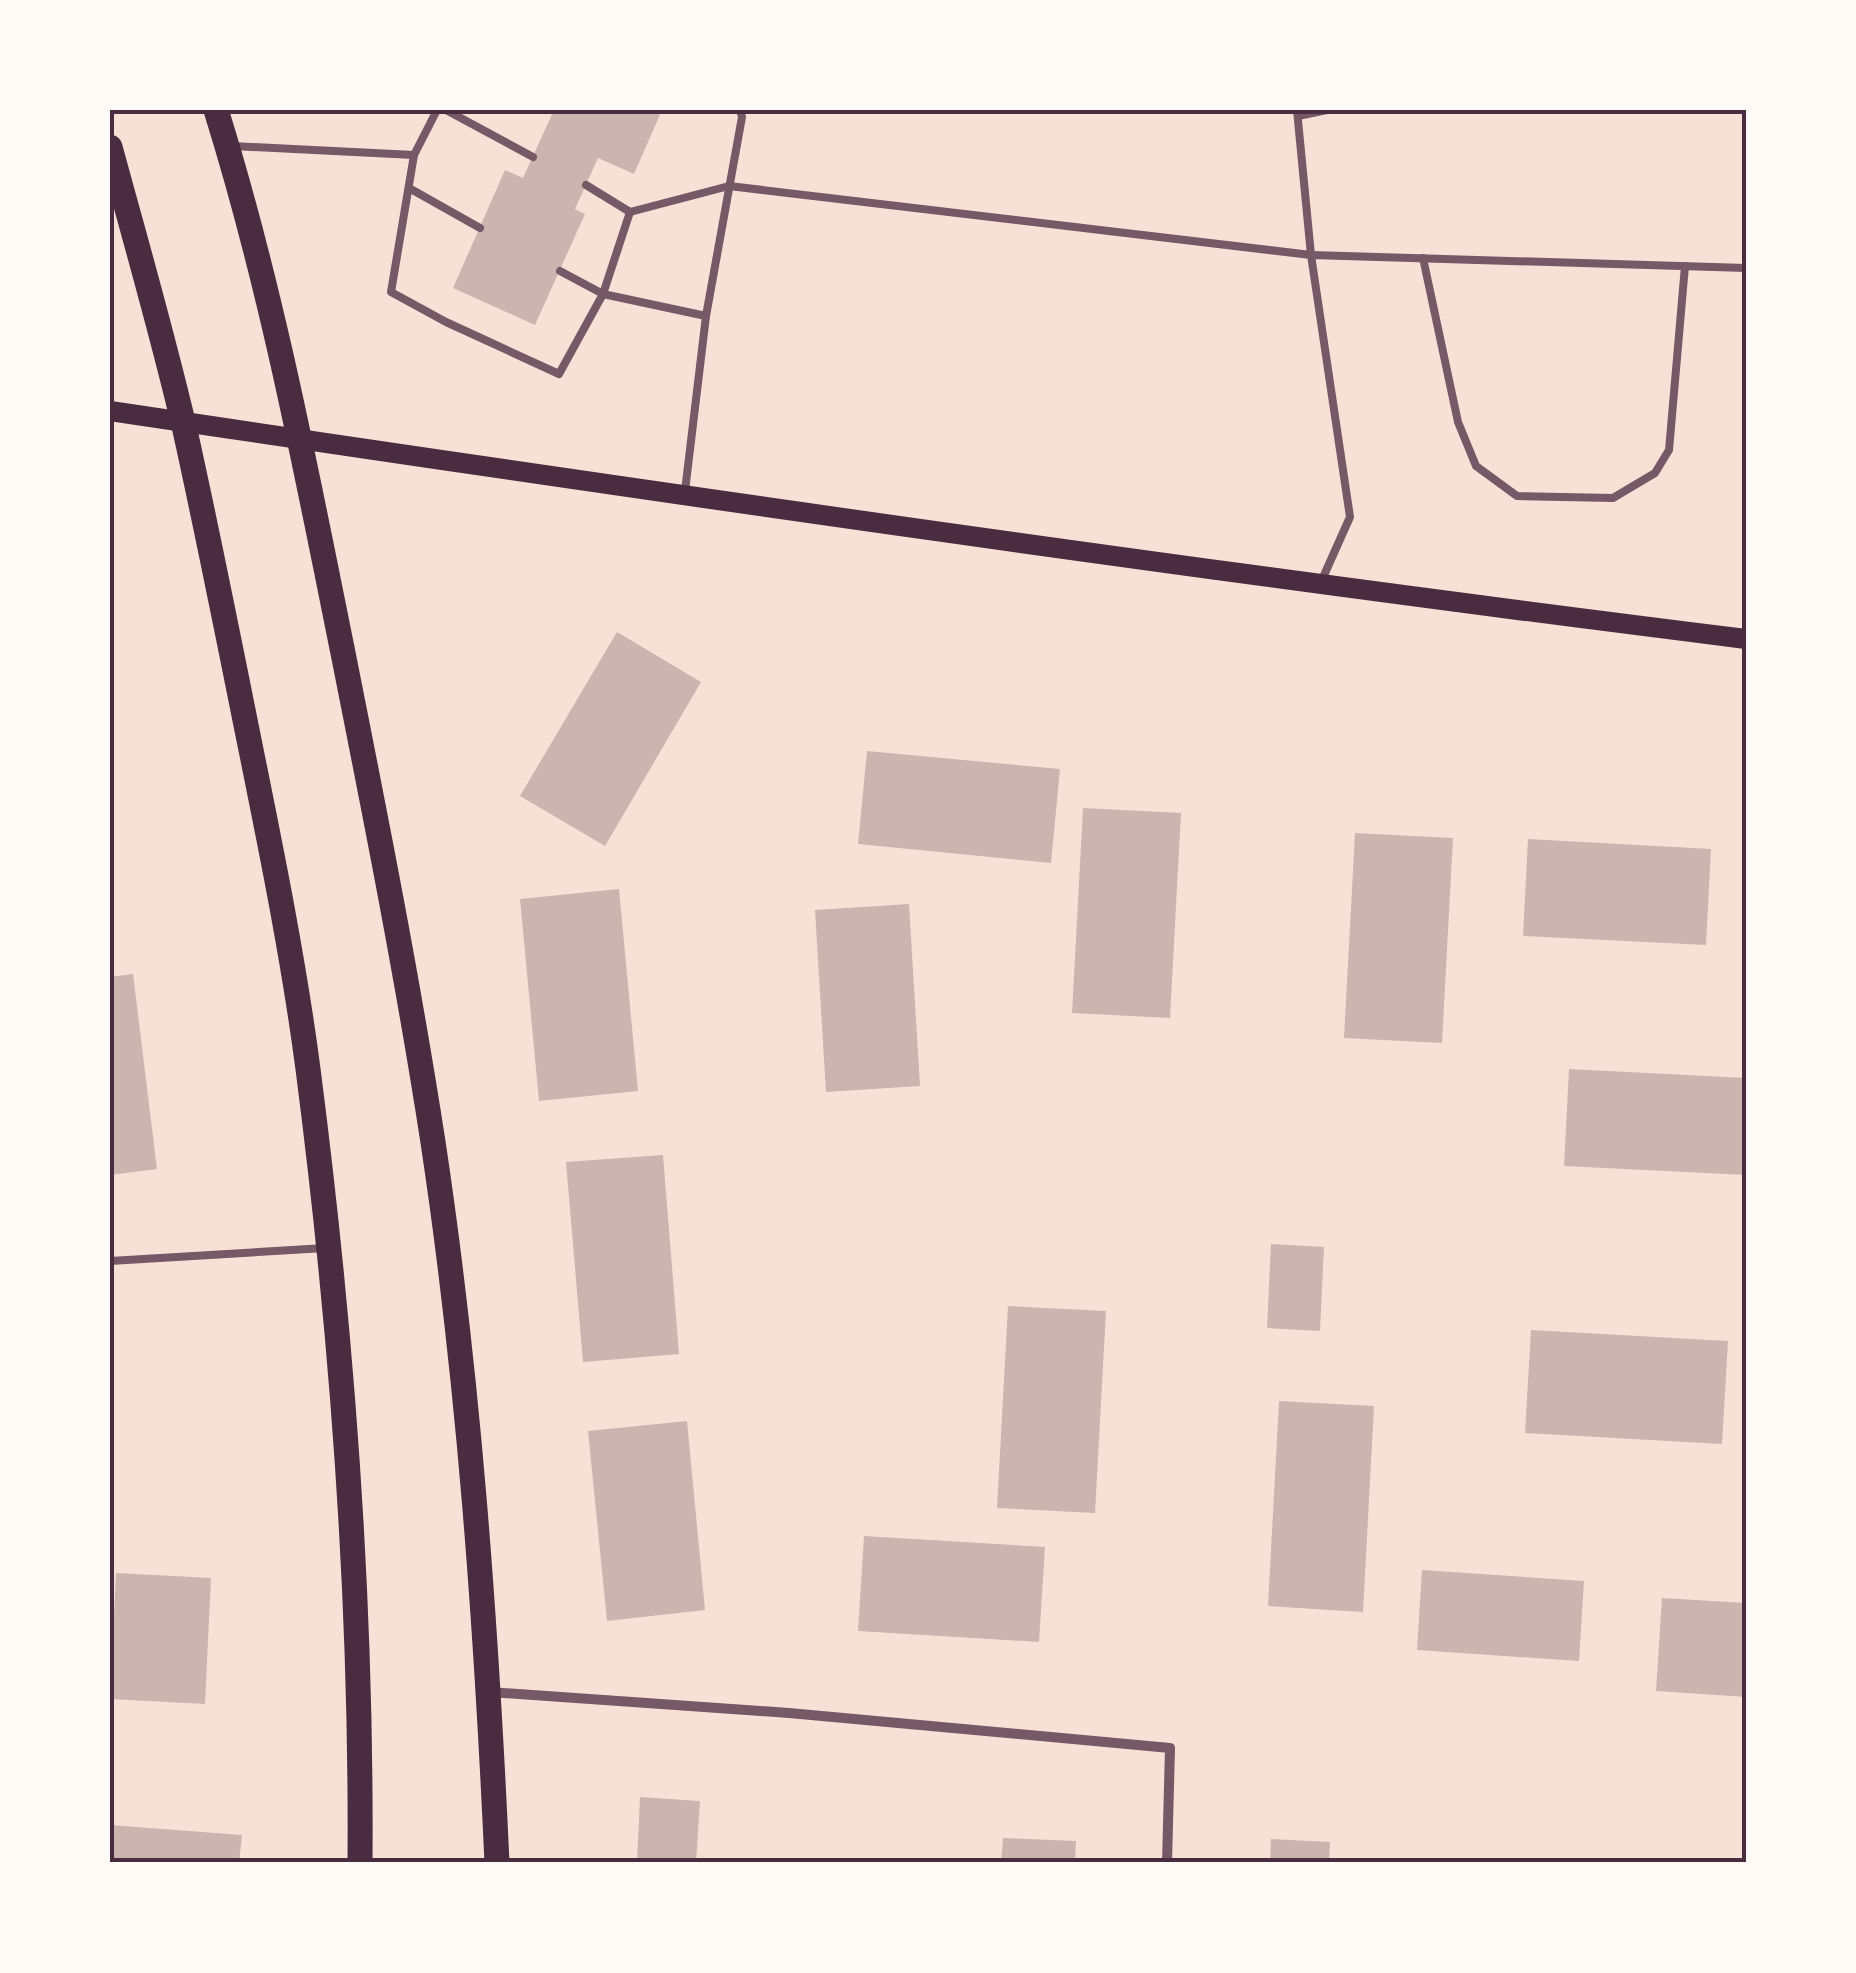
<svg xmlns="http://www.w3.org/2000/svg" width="1856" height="1973" font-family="'DejaVu Sans',sans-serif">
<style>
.building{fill:#ccb4b1}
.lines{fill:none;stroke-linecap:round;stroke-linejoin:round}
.service{stroke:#755966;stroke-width:8}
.minor{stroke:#755966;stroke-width:10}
.secondary{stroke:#4a2c40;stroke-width:20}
.primary{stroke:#4a2c40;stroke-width:25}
.neatline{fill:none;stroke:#4a2c40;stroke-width:4}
</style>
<rect width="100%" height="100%" fill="#f7e1d7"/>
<!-- building -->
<g class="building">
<path d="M554,110H662L634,174L598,158L575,209L585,214L535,325L453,288L505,170L523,178Z"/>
<path d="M617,632L701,682L605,846L520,796Z"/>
<path d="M867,751L1060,769L1051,863L858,844Z"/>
<path d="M1083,808L1181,813L1170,1018L1072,1013Z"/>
<path d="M1355,833L1453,838L1442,1043L1344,1038Z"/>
<path d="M1528,839L1711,849L1706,945L1523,936Z"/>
<path d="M619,889L638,1091L539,1101L520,899Z"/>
<path d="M909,904L920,1086L826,1092L815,910Z"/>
<path d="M133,974L157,1169L110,1175V977Z"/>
<path d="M1569,1069L1746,1078V1175L1564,1166Z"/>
<path d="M663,1155L679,1354L583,1362L566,1162Z"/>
<path d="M1271,1244L1324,1247L1320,1331L1267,1328Z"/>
<path d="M1008,1306L1106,1311L1095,1513L997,1508Z"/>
<path d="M1531,1330L1728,1341L1722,1444L1525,1433Z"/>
<path d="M1279,1401L1374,1406L1363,1612L1268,1606Z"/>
<path d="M687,1421L705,1610L607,1621L588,1431Z"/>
<path d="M864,1536L1045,1547L1039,1642L858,1631Z"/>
<path d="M1422,1570L1584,1581L1579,1661L1417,1650Z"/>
<path d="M116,1573L211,1578L205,1704L110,1699Z"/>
<path d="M1662,1598L1746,1603V1697L1656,1691Z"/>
<path d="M640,1797L700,1801L696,1863H637Z"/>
<path d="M110,1825L242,1835L239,1863H110Z"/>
<path d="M1003,1838L1076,1841L1075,1863H1001Z"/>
<path d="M1271,1839L1330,1842L1329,1863H1270Z"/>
</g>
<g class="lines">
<!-- service -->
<g class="service">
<path d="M446,110L533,157"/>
<path d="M1534,110H1541"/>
<path d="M1298,116L1327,110"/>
<path d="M232,146L414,155L437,110"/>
<path d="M414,155L391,292L446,322L559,374L603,294L706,316"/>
<path d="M409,188L480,228"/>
<path d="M630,212L729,186L1311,255L1297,110"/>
<path d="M1423,258L1458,422L1476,466L1517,496L1613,498L1655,473L1669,450L1685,266"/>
<path d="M560,271L603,294L630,212L586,185"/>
<path d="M685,491L706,316L742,117L740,110"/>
<path d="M1321,582L1350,517L1311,255L1746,268"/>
<path d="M110,1261L325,1248"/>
</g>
<!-- minor -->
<path class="minor" d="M490,1692L789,1713L1170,1748L1167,1863"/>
<!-- secondary -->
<path class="secondary" d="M110,411C655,492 1199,571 1746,639"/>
<!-- primary -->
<g class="primary">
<path d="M216,110C272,289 307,475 344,658C376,819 408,980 433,1142C469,1381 486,1622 497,1863"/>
<path d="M110,147C135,239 162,332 184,426C206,525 226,625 246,725C269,839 293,954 308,1069C342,1332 362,1598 360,1863"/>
</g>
</g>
<!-- border -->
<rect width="1856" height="1973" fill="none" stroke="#fffaf5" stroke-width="225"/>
<rect x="112" y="112" width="1632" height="1748" class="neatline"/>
</svg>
